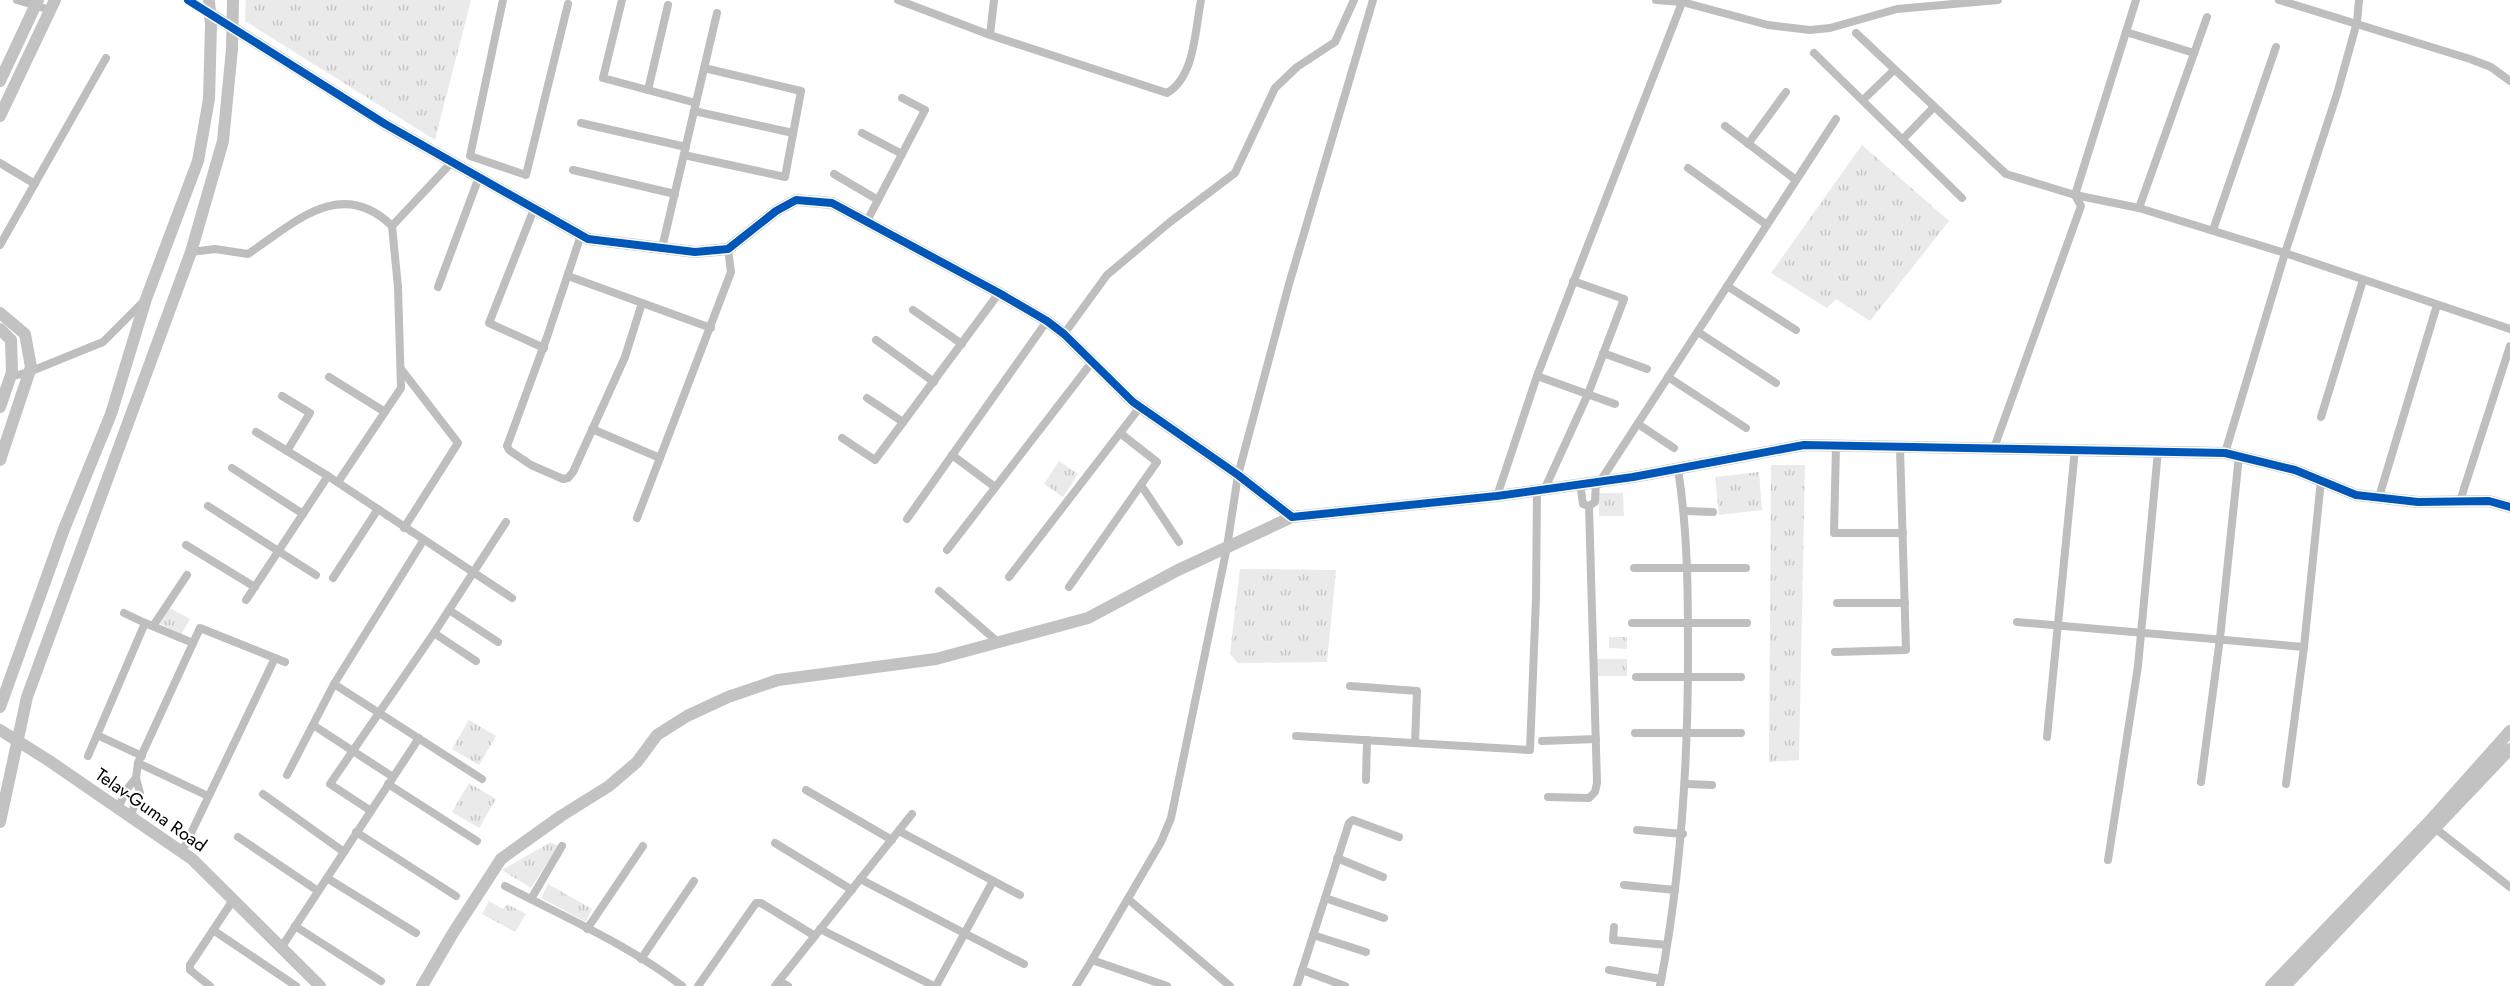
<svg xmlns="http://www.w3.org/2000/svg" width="2510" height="986" font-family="Jost,sans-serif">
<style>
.grass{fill:url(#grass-tufts)}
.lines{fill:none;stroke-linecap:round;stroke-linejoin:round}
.street{stroke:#bebebe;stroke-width:8}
.secondary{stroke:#c2c2c2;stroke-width:12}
.cycleway-casing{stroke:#fff;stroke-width:11}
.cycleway{stroke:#0057b8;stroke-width:8}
.labels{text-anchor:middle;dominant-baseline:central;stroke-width:4.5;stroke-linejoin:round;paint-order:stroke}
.street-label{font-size:18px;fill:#000;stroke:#fff}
</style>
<defs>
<pattern id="grass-tufts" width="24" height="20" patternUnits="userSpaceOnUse" patternTransform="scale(1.5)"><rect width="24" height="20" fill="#eaeaea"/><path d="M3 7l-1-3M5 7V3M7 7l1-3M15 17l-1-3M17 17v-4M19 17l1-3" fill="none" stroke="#c7c7c7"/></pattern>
</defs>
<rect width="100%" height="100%" fill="#fff"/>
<!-- grass -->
<g class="grass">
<path d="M246,0H471L435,140L245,21Z"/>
<path d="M1862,145L1949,221L1870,321L1836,299L1827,308L1771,273Z"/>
<path d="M1059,461L1078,474L1063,497L1044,484Z"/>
<path d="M1771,465H1805L1799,760L1769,762Z"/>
<path d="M1759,472L1762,510L1719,515L1715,477Z"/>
<path d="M1599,493H1623L1624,516H1599Z"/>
<path d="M1240,569L1336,570L1327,662L1238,663L1230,654Z"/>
<path d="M168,607L190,619L181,635L159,623Z"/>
<path d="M1609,637H1627V649L1609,648Z"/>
<rect x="1597" y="659" width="30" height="17"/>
<path d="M469,720L496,736L479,765L452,749Z"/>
<path d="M469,783L496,799L479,828L452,812Z"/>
<path d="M551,842L558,846L531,888L502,870Z"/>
<path d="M548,884L592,909L586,922L541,898Z"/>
<path d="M489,901L503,909L507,904L526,914L515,932L482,914Z"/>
</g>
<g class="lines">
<!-- street -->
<g class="street">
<path d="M17,0L50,10"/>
<path d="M188,0L209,13"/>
<path d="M503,0L470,156L526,175L568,4"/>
<path d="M622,0L603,78L696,103"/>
<path d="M898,0L990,35L994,0"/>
<path d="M1656,0L1682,2L1768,25L1810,30L1830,28L1897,9L1998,0"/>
<path d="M2136,0L2075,195L2139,208L2285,253L2337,94L2357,22L2359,0"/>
<path d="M2279,0L2470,59L2491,67L2510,81"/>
<path d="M2126,32L2194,53"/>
<path d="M1856,33L2006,174L2075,195L2081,206L1994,448"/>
<path d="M990,35L1167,93C1195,77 1195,30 1201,0"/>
<path d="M1814,53L1962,198"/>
<path d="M648,90L668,5"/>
<path d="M1863,100L1894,70"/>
<path d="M694,111L793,133"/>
<path d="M581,123L686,147"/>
<path d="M1725,126L1796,180"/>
<path d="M862,133L902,154"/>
<path d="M1903,139L1934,107"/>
<path d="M1748,144L1786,92"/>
<path d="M684,155L785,177L801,91L704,68"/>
<path d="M0,163L35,184"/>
<path d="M1688,168L1767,225"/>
<path d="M573,170L675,194"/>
<path d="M834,174L878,200"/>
<path d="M2139,208L2207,17"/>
<path d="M534,209L489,323L544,348"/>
<path d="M867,221L925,110L902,98"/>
<path d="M2213,230L2276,47"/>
<path d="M581,235L547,337L507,446L509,450L531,465L563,479L568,478L573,472L625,357L642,303"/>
<path d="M0,245L106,58"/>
<path d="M662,248L717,13"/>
<path d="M191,252L215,249L248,254C292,225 340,175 392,226L452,162"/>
<path d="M568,276L711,328"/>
<path d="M1727,286L1796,330"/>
<path d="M438,287L479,177"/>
<path d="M913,310L962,344"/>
<path d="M1698,332L1776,383"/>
<path d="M1064,334L1107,275L1170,222L1235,173L1275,88L1297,67L1335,42L1354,0"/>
<path d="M876,340L934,382"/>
<path d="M1603,353L1647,369"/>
<path d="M401,369L458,443L404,528"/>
<path d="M1537,376L1615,404"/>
<path d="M10,377L29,372L103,342L143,302"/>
<path d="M329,377L385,412"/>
<path d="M1668,377L1746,428"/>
<path d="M282,396L310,413L287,451"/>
<path d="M867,398L903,422"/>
<path d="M2321,417L2363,280"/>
<path d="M1638,424L1674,448"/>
<path d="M592,429L660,458"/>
<path d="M256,432L328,476L512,598"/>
<path d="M842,438L875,460L999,293"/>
<path d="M1836,446L1834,533H1903"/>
<path d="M2225,453L2285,253L2510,329"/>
<path d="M952,455L995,487"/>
<path d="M232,468L303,514"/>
<path d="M1601,480L1836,119"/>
<path d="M338,482L401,388L398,287L392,226"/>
<path d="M1580,483L1583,504L1589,506L1595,502L1596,481"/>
<path d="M1141,485L1179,542"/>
<path d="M1545,488L1588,394L1624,299L1573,281"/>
<path d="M1497,496L1537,376L1683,0"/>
<path d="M2379,497L2437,305"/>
<path d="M2460,501L2510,346"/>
<path d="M208,506L316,575"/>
<path d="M1685,511L1713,512"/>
<path d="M637,518L731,272L728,249"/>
<path d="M907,519L1047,321"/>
<path d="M186,545L255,587"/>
<path d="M947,550L1092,362"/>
<path d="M1634,568H1746"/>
<path d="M1009,577L1140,407"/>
<path d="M333,578L378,509"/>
<path d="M1069,587L1157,462L1120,433"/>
<path d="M939,591L999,643"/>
<path d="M246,600L328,476"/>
<path d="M1837,603H1905"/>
<path d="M449,610L498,642"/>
<path d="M124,613L145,623"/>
<path d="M2017,622L2304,647L2286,784"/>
<path d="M1632,623H1747"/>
<path d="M153,626L187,575"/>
<path d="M434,633L476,661"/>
<path d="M2304,647L2321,480"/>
<path d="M1835,652L1906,650L1900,448"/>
<path d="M1636,677H1741"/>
<path d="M334,684L423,541"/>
<path d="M1350,686L1417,691L1415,742"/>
<path d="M313,725L393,777"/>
<path d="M1635,733H1741"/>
<path d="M1296,736L1530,750L1536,598L1537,489"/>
<path d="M2047,737L2075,449"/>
<path d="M1542,741L1596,739"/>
<path d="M88,756L97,735"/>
<path d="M142,756L97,735L145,623L193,643"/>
<path d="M138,763L208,796"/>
<path d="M287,775L334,684L482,779"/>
<path d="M1366,780L1367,740"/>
<path d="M2201,782L2220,638L2239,456"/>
<path d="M388,784L477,841"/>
<path d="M1686,784L1712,785"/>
<path d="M806,790L892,840"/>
<path d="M263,794L344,852"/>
<path d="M1548,797L1589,798L1595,792L1597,783L1589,506"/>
<path d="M118,808L127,789L136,778"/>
<path d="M371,811L330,784L434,633L506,522"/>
<path d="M130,816L140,793L136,778L138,763L200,628L285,662"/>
<path d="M2431,825L2510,887"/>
<path d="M1637,830L1683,834"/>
<path d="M899,831L1020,895"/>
<path d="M356,832L456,896"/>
<path d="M238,837L318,891"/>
<path d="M775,843L852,890"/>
<path d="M182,852L275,658"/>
<path d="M1337,858L1383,877"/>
<path d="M2108,860L2138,666L2158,451"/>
<path d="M327,878L416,933"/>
<path d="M860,879L1024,964"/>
<path d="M1624,885L1675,890"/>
<path d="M505,886C564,917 629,945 682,986"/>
<path d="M1325,898L1384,918"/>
<path d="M531,899L562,846"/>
<path d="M1128,899L1230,986"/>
<path d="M295,926L381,981"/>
<path d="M1614,927L1613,940L1667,945"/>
<path d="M587,929L643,846"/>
<path d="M820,929L934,986"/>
<path d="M213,930L296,986"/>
<path d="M1313,935L1366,952"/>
<path d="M281,948L419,738"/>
<path d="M641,959L694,881"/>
<path d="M1092,960L1161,842L1171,818L1227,547L1238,475L1289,284L1373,0"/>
<path d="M1302,970L1345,986"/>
<path d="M1609,970L1661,979"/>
<path d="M779,981L788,986"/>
<path d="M210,986L190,970V965L233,900"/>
<path d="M698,986L756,903H761L815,936"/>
<path d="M775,986L912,814"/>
<path d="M936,986L993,881"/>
<path d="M1076,986L1092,960L1167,986"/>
<path d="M1297,986L1349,823L1353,820L1399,837"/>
<path d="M1660,986C1681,876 1688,767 1688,655C1688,591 1688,533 1678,469"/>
</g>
<!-- secondary -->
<g class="secondary">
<path d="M209,13L385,124L588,239L695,252L728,249L776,211L796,200L832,203L999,293L1047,321L1064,334L1133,402L1238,475L1292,517L1497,496L1633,477L1804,445L2225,453L2295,470L2356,495L2418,502L2489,501L2510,507"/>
<path d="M0,81L38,0"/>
<path d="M0,116L55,0"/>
<path d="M0,313L25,334L31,367L0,460"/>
<path d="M0,329L11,340L12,372L0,407"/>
<path d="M0,707L64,529L111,414L146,299L198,161L209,99L211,25L209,0"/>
<path d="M0,730L48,760L192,859L320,986"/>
<path d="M0,822L27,697L191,252L223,141L232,49L233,0"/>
<path d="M422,986L453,933L501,859L561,816L609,786L637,762L657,735L687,716L728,697L778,680L936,659L1088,618L1178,570L1292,517"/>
<path d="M2271,986L2428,823L2510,731"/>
<path d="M2285,986L2510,749"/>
</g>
<defs>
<path id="cycleway" d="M188,0L385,124L588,239L695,252L728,249L776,211L796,200L832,203L999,293L1047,321L1064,334L1133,402L1238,475L1292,517L1497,496L1633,477L1804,445L2225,453L2295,470L2356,495L2418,502L2489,501L2510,507"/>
</defs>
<!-- cycleway casing -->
<use href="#cycleway" class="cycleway-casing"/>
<!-- cycleway -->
<use href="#cycleway" class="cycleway"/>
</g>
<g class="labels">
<!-- street labels -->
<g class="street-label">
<text transform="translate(151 810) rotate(35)">Telav-Guma Road</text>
</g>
</g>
</svg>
